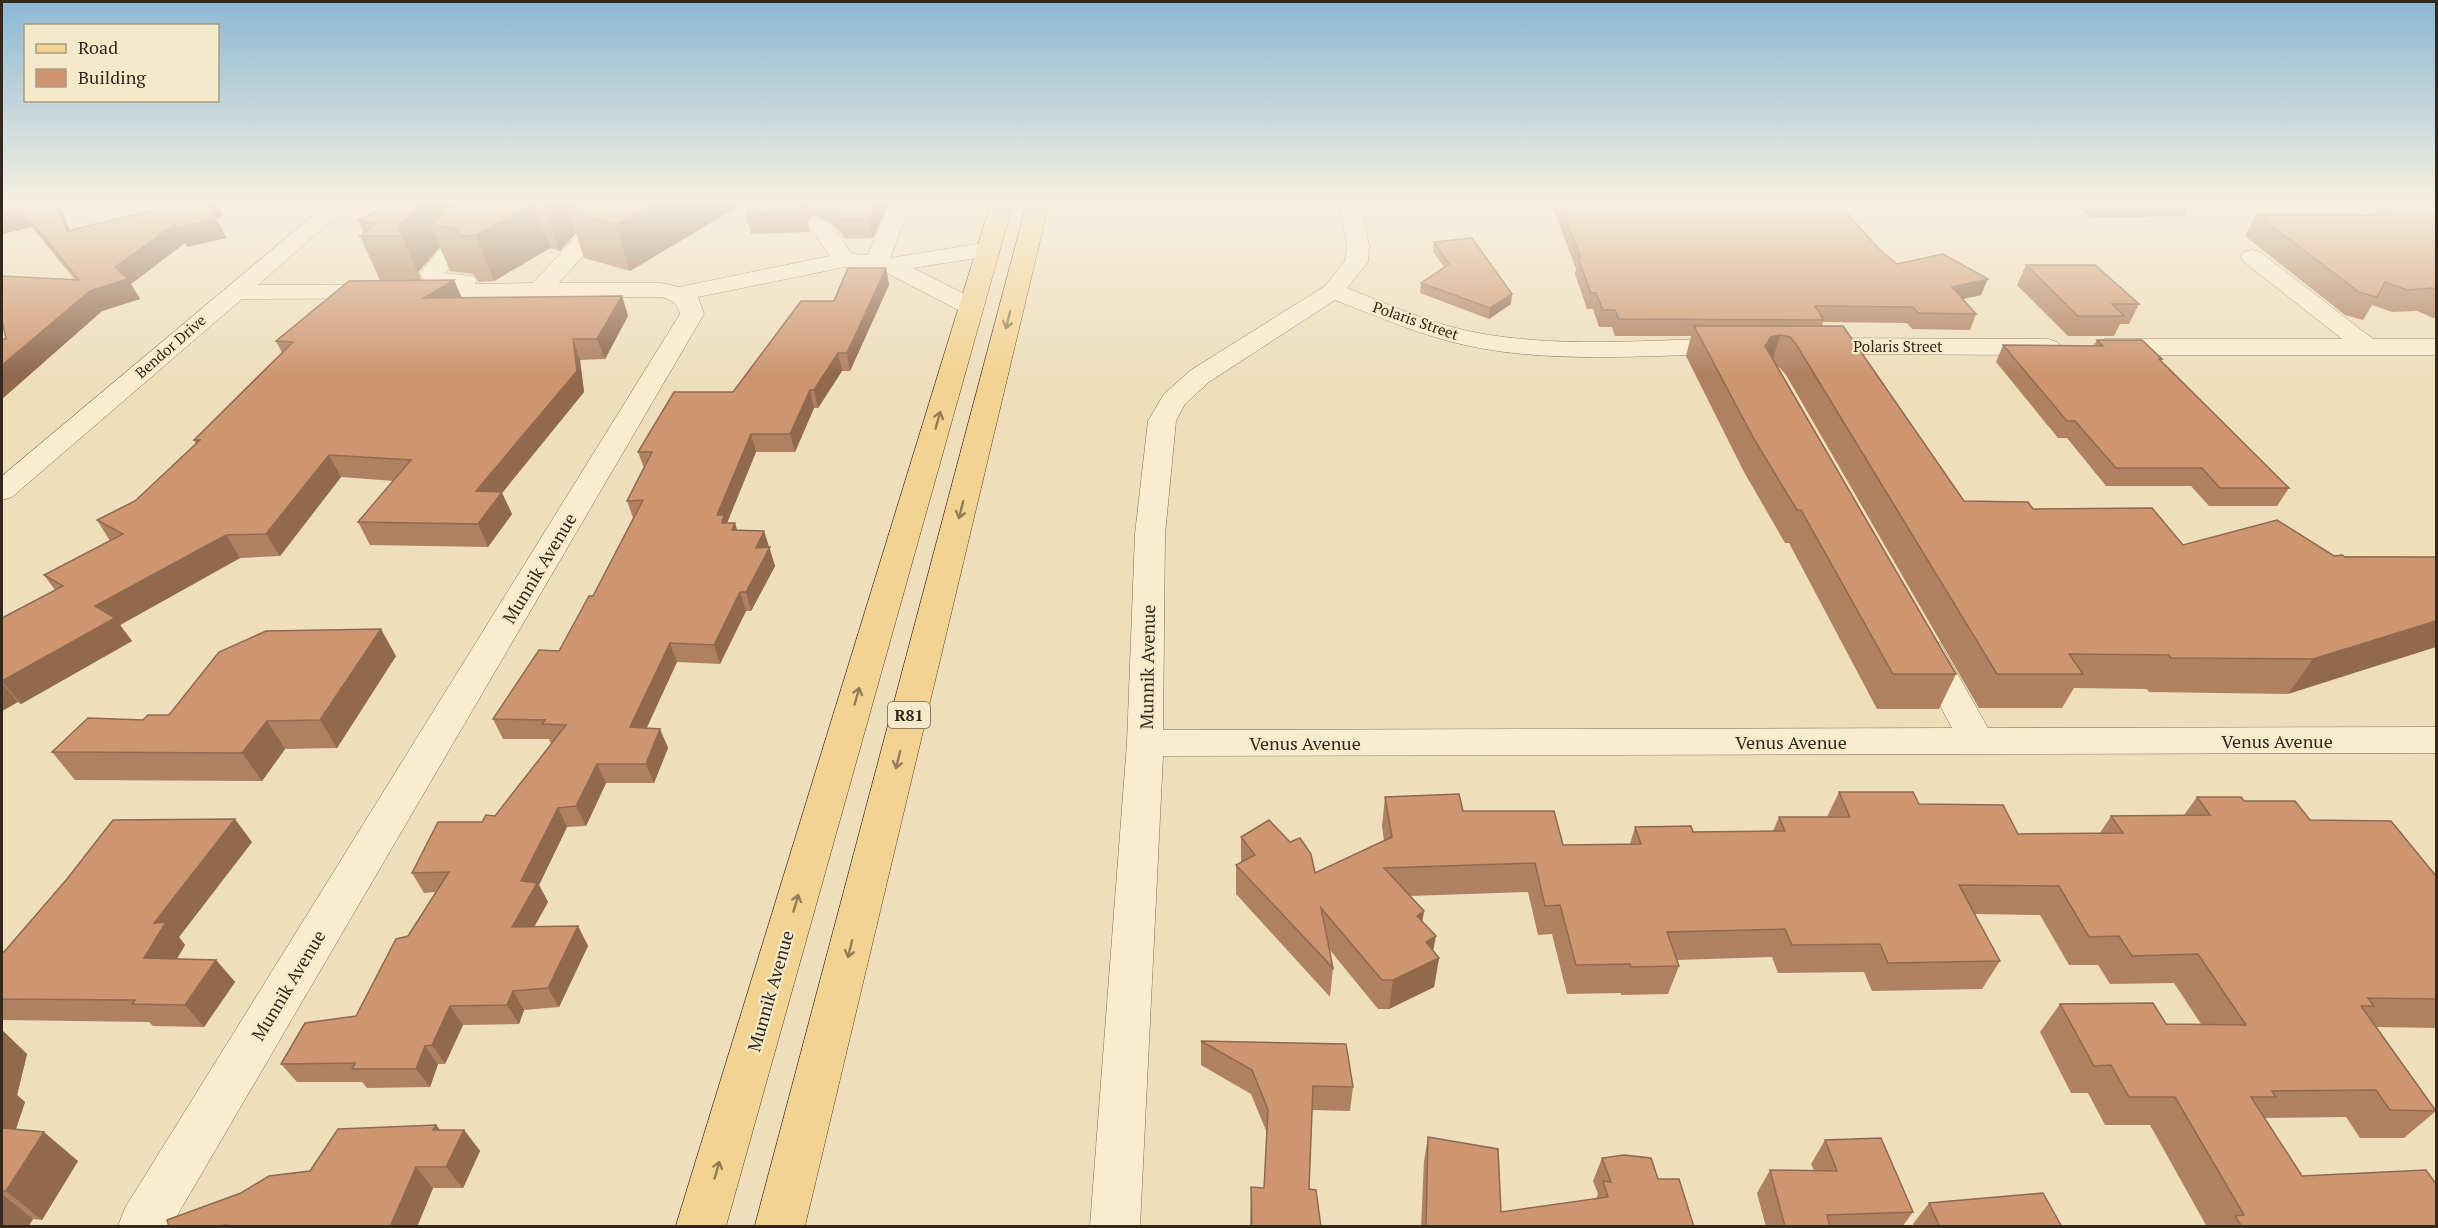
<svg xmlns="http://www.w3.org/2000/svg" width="2438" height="1228" font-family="'PT Serif',serif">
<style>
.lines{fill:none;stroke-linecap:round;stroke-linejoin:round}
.minor-casing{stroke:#856e56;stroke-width:1}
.major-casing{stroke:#523d2b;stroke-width:1}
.minor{fill:#f9eccf;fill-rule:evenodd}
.major{fill:#f3d392;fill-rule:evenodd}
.wall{fill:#b08161}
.shaded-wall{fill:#90694f}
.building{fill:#cd9671;stroke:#90694f;stroke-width:1.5}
.oneway{stroke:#947d56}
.labels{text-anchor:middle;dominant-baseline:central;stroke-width:4.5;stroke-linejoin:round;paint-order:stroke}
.far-street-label{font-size:15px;fill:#34271b;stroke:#f5e9cc}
.shield{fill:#f5e9cc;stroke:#6e6150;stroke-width:1.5}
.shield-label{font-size:16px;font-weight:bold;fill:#34271b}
.street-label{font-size:18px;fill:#34271b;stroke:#f5e9cc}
</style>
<rect width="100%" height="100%" fill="#eedebc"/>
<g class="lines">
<defs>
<g id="minor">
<path d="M328,203H351L258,285L425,284L420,273C437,249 474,214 501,204C509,201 521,202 529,203L526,208L479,238L445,273L473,276L477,281L475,284L533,283L607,203H629L559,283H661L679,287L830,256L807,224L810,219C830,214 841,239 852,254L868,255L890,203H911L890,258L989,242L997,244L1000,249L997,254L989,256L913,268L980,302L983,307L980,312L971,314L962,312L881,270L845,267L698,297L704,314L171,1226H118L125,1208L680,314C677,302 672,300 661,297L242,299L12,497L2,500V476Z"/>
<path d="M1340,203H1361L1369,246L1368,262L1347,288C1387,304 1427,322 1468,331C1554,349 1646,340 1733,338L1742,341L1746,346L1742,351L1733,354C1646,355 1555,364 1469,346C1422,336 1379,317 1335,300L1209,382L1185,404L1176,421L1165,534L1163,730L1952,728L1911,651L1916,643L1928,639L1940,643L1988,728L2436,727V753L1163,756L1140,1226H1090L1127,743L1135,534L1148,421L1164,394L1191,370L1325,286L1345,261L1347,246Z"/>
<path d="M2252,250L2260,252L2373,339H2436V355H2105L2096,352L2092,347L2096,342L2105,339H2342L2244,262L2241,257L2244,252Z"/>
<path d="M1811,338L2048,339L2057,342L2061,347L2057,352L2048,355L1811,354L1802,351L1798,346L1802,341Z"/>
</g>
<g id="major">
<path d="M991,203H1013L726,1226H676Z"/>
<path d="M1027,203H1049L805,1226H755Z"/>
</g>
</defs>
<!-- minor casing -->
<use href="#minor" class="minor-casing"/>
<!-- major casing -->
<use href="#major" class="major-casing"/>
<!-- minor -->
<use href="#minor" class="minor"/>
<!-- major -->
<use href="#major" class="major"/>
</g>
<!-- wall -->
<g class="wall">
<path d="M2,203H59L70,230L223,215L217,219L226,238L187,247L185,243L131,284L140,299L102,311L2,399V339H6L75,280L32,227L2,234Z"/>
<path d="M396,203H744L630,271L584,258L576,233L560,251L550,248L494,281L479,282L473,274L450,271L440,247L418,272L421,280L462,298L622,296L628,316L605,359L580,360L584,392L502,493L512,514L488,547L370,545L358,522L394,481L341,477L280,556L240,558L120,625L132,641L21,704L18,702L2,711V618L55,590L44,575L110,541L97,520L135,501L196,444L194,440L282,353L276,341L380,280L360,236L364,233L358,220Z"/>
<path d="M752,203H889L873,238L844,239L842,235L841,231H839L830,222L817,216L810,217L807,220L810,232L751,234L746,215Z"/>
<path d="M1551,203H1838L1879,249L1897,264L1981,295L1963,299L1976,314L1970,330L1912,329L1907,323L1823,322L1822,326L1964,501L2033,509L2183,545L2334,556L2436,557L2288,694L2149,692L2147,689L2074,688L2062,708H1979L1786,375L1780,368L1778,367L1956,674L1939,709H1877L1789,543H1785L1744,472L1686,356L1691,336H1615L1612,327H1599L1593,309H1587L1575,274L1576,269Z"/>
<path d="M2072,203H2191L2185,216L2091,218Z"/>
<path d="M2378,209L2436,219V317L2433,318L2417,311L2392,312L2372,305L2363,320L2345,315L2245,236L2256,214L2374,215Z"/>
<path d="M1434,242L1511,304L1489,319L1420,293L1421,283L1444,267L1433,252Z"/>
<path d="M2026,265L2139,304L2129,324H2120L2114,336H2068L2017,285Z"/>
<path d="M886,268L889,285L850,371H842L818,408H814L795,452H756L727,523L737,530L764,531L775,566L751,611H746L720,664L677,662L646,728L660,729L668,748L654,783H606L586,826L567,827L539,885L548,902L534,927L578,926L588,946L559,1007L524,1010L519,1024L463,1025L445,1064H438L430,1087L367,1088L362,1082H297L281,1064L356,1016L436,892L424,893L412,873L482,822L495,816L551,744L549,739H503L493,719L559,651L593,596L633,518L627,501L644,468L638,452L733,392L834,301Z"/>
<path d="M2097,340L2162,359L2161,361L2289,488L2277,506H2209L2191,486H2106L2067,438H2058L1996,362L2003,345L2094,346Z"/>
<path d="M396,656L337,748L285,749L262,781L75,780L52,752L143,720L169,715Z"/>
<path d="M1839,792L1919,804L2018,834L2100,833L2111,816L2184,815L2197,797L2244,801L2310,820L2436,876V1028L2376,1027L2436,1111L2404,1138H2360L2346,1117L2264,1118L2302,1176L2436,1227H2207L2150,1125H2105L2088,1093H2071L2040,1032L2060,1004L2166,1024H2201L2174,983L2110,984L2098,965H2069L2040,915L1975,914L2000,961L1982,989L1872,991L1864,972L1778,973L1772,957L1677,960L1679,966L1668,994L1621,995V993L1567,994L1552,934L1538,935L1528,892L1410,896L1424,911L1422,922L1433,951L1439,958L1434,987L1389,1009H1378L1329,949L1333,968L1330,997L1236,894V865L1241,863V837L1315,873L1384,841L1382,826L1385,797L1463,811L1563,845L1630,844L1635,827L1693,832L1773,831L1779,817H1827Z"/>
<path d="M252,842L179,937L185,945L177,959L216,960L235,982L204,1027L153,1026L149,1022L2,1020V952H4Z"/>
<path d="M3,1031L27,1054L17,1095L25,1102L16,1129L78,1161L42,1220L33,1219L28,1227H2V1031Z"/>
<path d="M1201,1041L1353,1087L1350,1111L1312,1110L1309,1189L1321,1227H1250L1251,1187L1264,1188L1267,1133L1251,1094L1201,1065Z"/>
<path d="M436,1125L440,1130H464L480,1151L463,1188H433L417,1227H169L310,1171Z"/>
<path d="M1428,1137L1501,1212L1596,1199L1598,1194L1593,1181L1602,1158L1658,1179L1694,1227H1421L1424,1161Z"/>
<path d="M1825,1140L1913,1212L1902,1227H1766L1757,1193L1770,1170H1814L1811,1164Z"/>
<path d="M1929,1203L2062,1227H1914L1913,1224Z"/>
</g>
<!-- shaded-wall -->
<g class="shaded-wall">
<path d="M55,203H59L78,251L67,231Z"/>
<path d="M209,203H216L223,215L217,219L226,238L187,247L185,243L131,284L140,299L102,311L2,399V365L115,267L175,224Z"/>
<path d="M421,203H500L455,228L431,225L440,247L418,272L422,282L402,236L399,226Z"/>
<path d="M534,203L550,248L494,281L476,235Z"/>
<path d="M547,203H604L569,212L576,233L560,251L544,206Z"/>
<path d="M656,203H744L630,271L616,225Z"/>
<path d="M802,203H807L810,217L807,220L806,213L801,204Z"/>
<path d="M877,203H889L873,238L869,219Z"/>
<path d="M20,208L32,227L2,234V212Z"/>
<path d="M886,268L889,285L850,371L847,353Z"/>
<path d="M1988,279L1981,295L1945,303L1952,287Z"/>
<path d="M454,280L463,300L424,298Z"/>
<path d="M1512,294L1511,304L1489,319L1490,308Z"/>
<path d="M622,296L628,316L605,359L597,339Z"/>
<path d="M1780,335L1771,366L1765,346L1771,337Z"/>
<path d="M573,339L580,360L584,392L502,493L512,514L488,547L478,524L476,491Z"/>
<path d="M838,353L842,371L818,408L814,390Z"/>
<path d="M810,390L814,408L795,452L790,434Z"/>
<path d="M751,434L756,452L727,523L730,534L717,515Z"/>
<path d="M329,455L341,477L280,556L266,534Z"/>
<path d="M735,523L741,542L732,530Z"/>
<path d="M764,531L775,566L751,611L746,592L756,548Z"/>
<path d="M226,535L240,558L120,625L132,641L21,704L2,681L95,606Z"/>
<path d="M740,592L746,611L720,664L714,645Z"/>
<path d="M2436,621V647L2288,694L2313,659Z"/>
<path d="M381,629L396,656L337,748L320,720Z"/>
<path d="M670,643L677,662L638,747L630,727Z"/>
<path d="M2,683L18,702L2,711Z"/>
<path d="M267,721L285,749L262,781L242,753Z"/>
<path d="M660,729L668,748L654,783L646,764Z"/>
<path d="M597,764L606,783L586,826L576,806Z"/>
<path d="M558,808L567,827L539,885L548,902L523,947L512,927L521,881Z"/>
<path d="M235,819L252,842L179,937L185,945L164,980L144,958L154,923Z"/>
<path d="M1424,911L1419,940L1417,916Z"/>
<path d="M578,926L588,946L559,1007L548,988Z"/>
<path d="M1436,936L1431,962L1439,958L1434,987L1389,1009L1393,980L1426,942Z"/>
<path d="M216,960L235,982L204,1027L185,1005Z"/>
<path d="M513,991L524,1010L519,1024L507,1005Z"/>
<path d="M450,1006L463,1025L445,1064L432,1045Z"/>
<path d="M3,1031L27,1054L17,1095L25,1102L14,1134L2,1137V1035Z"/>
<path d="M425,1046L438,1064L430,1087L416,1069Z"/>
<path d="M436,1125L452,1146L433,1130Z"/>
<path d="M464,1130L480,1151L463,1188L446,1167Z"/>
<path d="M44,1132L78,1161L42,1220L6,1191Z"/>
<path d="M416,1167L433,1188L417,1227H390Z"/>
<path d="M2,1194L33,1219L28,1227H2Z"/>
</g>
<!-- building -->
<g class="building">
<path d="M2,203H55L67,231L166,207L164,203H209L216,218L177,228L175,224L115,267L128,279L90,291L2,365V339H6L2,320V276L79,280L20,208L2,212Z"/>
<path d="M396,203H421L399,226L402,236H360L375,224L358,220Z"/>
<path d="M455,203H547L544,206L534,203L476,235L461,236L455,228L431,225Z"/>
<path d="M578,203H656L616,225L569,212Z"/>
<path d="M752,203H802L801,204L806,213L746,215Z"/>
<path d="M825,203H877L869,219L841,220L838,216L839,212H835L827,203Z"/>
<path d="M1559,203H1838L1879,249L1897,264L1943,254L1988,279L1952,287L1976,314L1918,313L1913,307L1815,306L1824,320L1619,319L1615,310H1603L1596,293H1591L1578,258H1581Z"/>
<path d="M2378,209L2428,210L2436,219V290L2432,288L2407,290L2385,282L2377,297L2359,292L2256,214L2386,215Z"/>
<path d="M1472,238L1512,294L1490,308L1421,283L1449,264L1434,242Z"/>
<path d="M2026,265H2095L2139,304H2112L2124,316H2078Z"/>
<path d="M848,268H886L847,353H838L814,390H810L790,434H751L717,515H724L722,523H735L732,530L764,531L756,548L770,547L746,592H740L714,645L670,643L630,727L660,729L646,764H597L576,806L558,808L521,881L537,883L512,927L578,926L548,988L513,991L507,1005L450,1006L432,1045L425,1046L416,1069H352L355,1063L281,1064L305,1023L356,1016L396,939L408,936L449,872L412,873L438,822H482L486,815L495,816L566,725L542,724L545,720L493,719L539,650L559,651L589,596H593L643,500L627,501L652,452H638L674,392H733L801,301H834Z"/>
<path d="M454,280L424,298L622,296L597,339H573L577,371L476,491L502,492L478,524L358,522L411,460L329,455L266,534L226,535L95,606L115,618L2,681V618L63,586L44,575L123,534L97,520L135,501L200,440H194L293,342L276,341L349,281Z"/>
<path d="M1694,326H1843L1964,501L2028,502L2033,509L2152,508L2183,545L2277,520L2334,556L2342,555L2345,557H2436V621L2313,659L2171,658L2169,655L2069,654L2083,674H1997L1796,344L1790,337L1780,335L1771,337L1765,346L1956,674H1893L1801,510H1797L1754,439Z"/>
<path d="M2097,340H2142L2162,359H2159L2289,488H2220L2202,468H2116L2075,421H2067L2003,345L2103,346Z"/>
<path d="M381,629L320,720L267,721L242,753L52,752L88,718L143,720L148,715H169L219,652L266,631Z"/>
<path d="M1839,792H1913L1919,804L2003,805L2018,834L2123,833L2111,816L2210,815L2197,797H2241L2244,801H2295L2310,820L2391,821L2436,876V999L2368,998L2374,1006H2361L2436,1111L2390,1110L2376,1090L2272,1091L2276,1097H2251L2302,1176L2426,1170L2436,1184V1227H2242L2235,1216L2244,1215L2175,1097H2129L2111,1065L2094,1066L2060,1004L2153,1003L2166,1024L2246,1025L2198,954L2132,956L2119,936L2089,937L2059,886L1959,885L2000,961L1888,963L1880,944L1792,945L1785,929L1667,932L1679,966L1631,967L1630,964L1576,965L1560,905L1545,906L1535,863L1384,868L1424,911L1417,916L1436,936L1426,942L1439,958L1393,980H1382L1321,908L1333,968L1236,865L1255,855L1241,837L1269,820L1290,842L1300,838L1311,854L1315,873L1392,837L1385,797L1459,794L1463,811H1554L1563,845L1641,844L1635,827L1691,826L1693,832L1785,831L1779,817H1850Z"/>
<path d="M235,819L154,923L166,922L144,958L216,960L185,1005L132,1004L135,1000L2,999V952H4L67,879L113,820Z"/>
<path d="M1201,1041L1346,1044L1353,1087L1313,1086L1309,1189L1316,1190L1321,1227H1252L1251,1187L1264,1188L1268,1110L1252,1070Z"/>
<path d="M436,1125L433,1130H464L446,1167H416L390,1227H226L227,1225L200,1227H169L167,1220L241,1193L269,1176L310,1171L338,1129Z"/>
<path d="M2,1128L44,1132L6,1191H2Z"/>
<path d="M1428,1137L1498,1149L1501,1212L1608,1197L1603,1181L1611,1182L1602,1158L1624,1155L1651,1158L1658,1179H1679L1694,1227H1426Z"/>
<path d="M1881,1138L1913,1212L1827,1215L1830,1226L1785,1227L1770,1170L1837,1171L1825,1140Z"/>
<path d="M2043,1193L2062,1227H1940L1929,1203Z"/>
</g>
<!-- one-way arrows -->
<defs><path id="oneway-shaft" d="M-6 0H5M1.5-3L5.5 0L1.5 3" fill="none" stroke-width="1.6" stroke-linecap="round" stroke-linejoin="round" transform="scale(1.5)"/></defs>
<g class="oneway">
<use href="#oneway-shaft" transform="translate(1008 320) rotate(104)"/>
<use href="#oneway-shaft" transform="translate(938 420) rotate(-74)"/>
<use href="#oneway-shaft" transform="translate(961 510) rotate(104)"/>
<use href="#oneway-shaft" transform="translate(857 696) rotate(-74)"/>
<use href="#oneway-shaft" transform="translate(898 760) rotate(104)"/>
<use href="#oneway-shaft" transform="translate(796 903) rotate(-74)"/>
<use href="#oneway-shaft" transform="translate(850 949) rotate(104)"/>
<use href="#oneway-shaft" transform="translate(717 1170) rotate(-74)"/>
</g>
<!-- sky -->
<linearGradient id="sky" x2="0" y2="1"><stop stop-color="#8bb8d4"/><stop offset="0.54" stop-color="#f7f0e1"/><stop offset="1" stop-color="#f7f0e1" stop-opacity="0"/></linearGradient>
<rect width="2438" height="375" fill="url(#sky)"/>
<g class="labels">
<!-- far-street labels -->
<g class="far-street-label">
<text transform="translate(1416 320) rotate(19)">Polaris Street</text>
<text transform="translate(170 346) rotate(-41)">Bendor Drive</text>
<text x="1898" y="346">Polaris Street</text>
</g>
<!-- shield labels -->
<rect class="shield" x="888" y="702" width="42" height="26" rx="4.5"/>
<g class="shield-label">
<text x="909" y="715">R81</text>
</g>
<!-- street labels -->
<g class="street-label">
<text transform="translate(539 568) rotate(-59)">Munnik Avenue</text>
<text transform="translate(1147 667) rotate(-89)">Munnik Avenue</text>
<text x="2277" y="741">Venus Avenue</text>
<text x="1791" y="742">Venus Avenue</text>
<text x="1305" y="743">Venus Avenue</text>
<text transform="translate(288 985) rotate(-59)">Munnik Avenue</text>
<text transform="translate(770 991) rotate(-74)">Munnik Avenue</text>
</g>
</g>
<!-- border -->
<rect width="2438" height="1228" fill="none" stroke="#34271b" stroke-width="6"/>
<!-- legend -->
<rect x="24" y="24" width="195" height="78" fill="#f5e9cc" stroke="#a89b85" stroke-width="1.5"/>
<rect x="36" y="44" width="30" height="9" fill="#f3d392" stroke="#a89b85" stroke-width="1.5"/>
<text x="78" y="54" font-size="18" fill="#34271b">Road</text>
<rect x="36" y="69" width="30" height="18" fill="#cd9671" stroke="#a89b85" stroke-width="1.5"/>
<text x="78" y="84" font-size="18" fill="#34271b">Building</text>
</svg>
